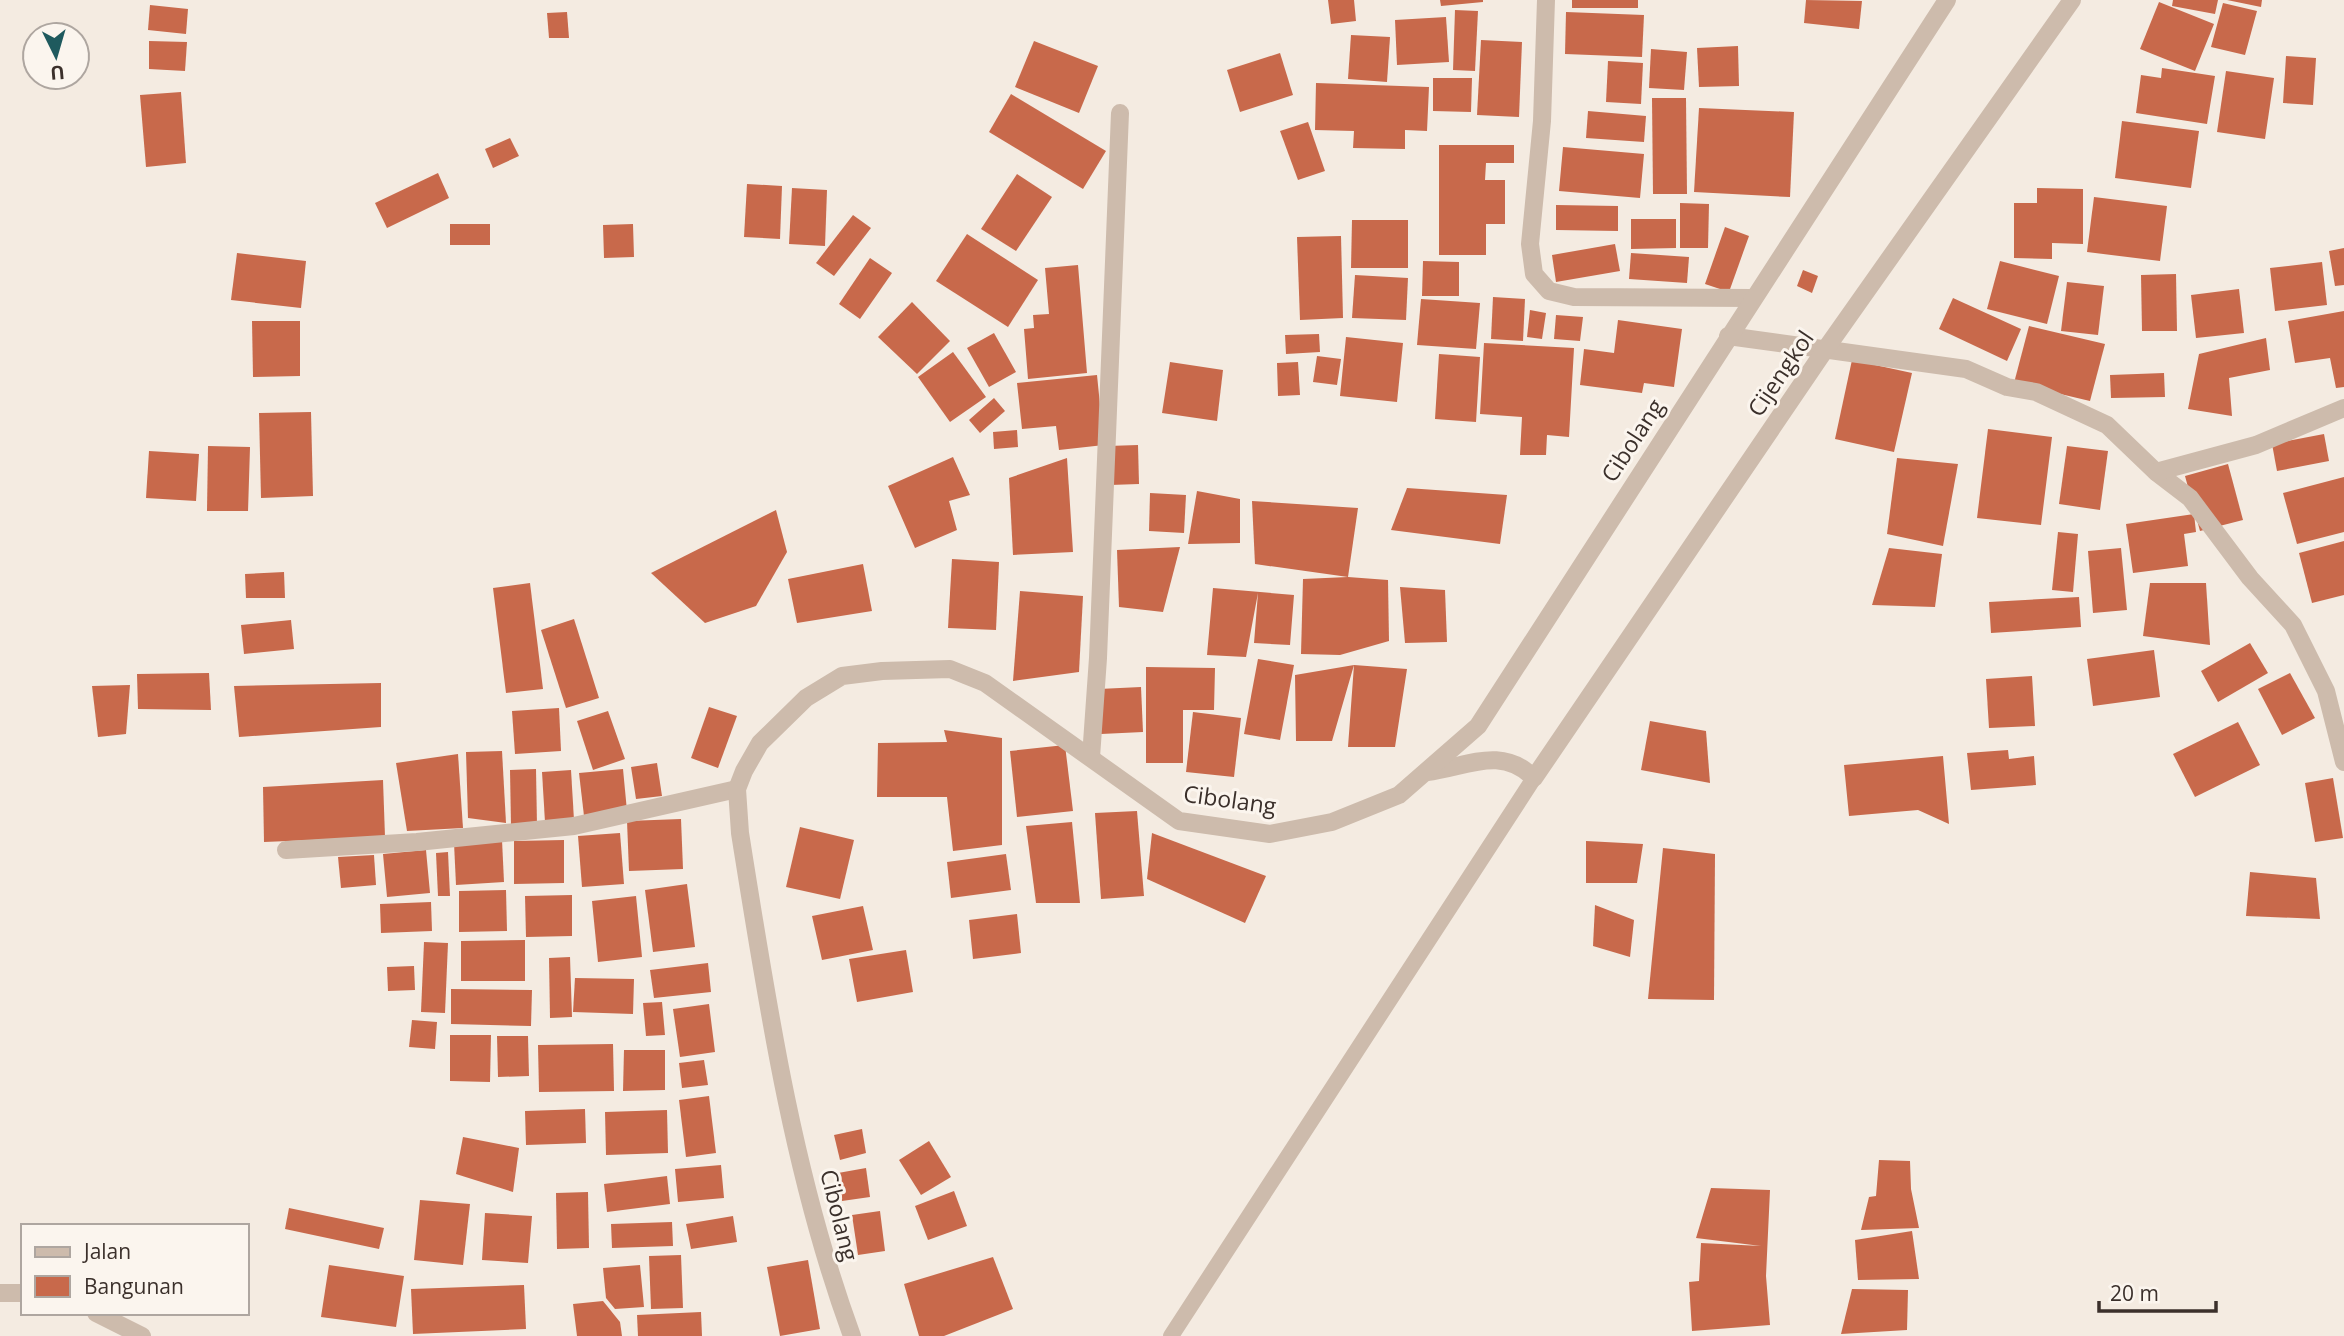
<svg xmlns="http://www.w3.org/2000/svg" width="2344" height="1336" font-family="'Open Sans',sans-serif">
<style>
.building{fill:#c8694b}
.lines{fill:none;stroke-linecap:round;stroke-linejoin:round}
.lane{stroke:#cdbbac;stroke-width:16}
.street{stroke:#cdbbac;stroke-width:18}
.labels{text-anchor:middle;dominant-baseline:central;stroke-width:6;stroke-linejoin:round;paint-order:stroke}
.street-label{font-size:23px;fill:#3b302b;stroke:#fbf5ee}
</style>
<rect width="100%" height="100%" fill="#f4ebe1"/>
<!-- building -->
<g class="building">
<path d="M1328,0H1354L1356,21L1331,24Z"/>
<path d="M1440,0H1483V2L1441,6Z"/>
<rect x="1572" y="0" width="66" height="8"/>
<path d="M1806,0L1862,1L1859,29L1804,23Z"/>
<path d="M2173,0H2218L2215,14L2172,6Z"/>
<path d="M2227,0H2262L2261,7Z"/>
<path d="M2159,2L2214,24L2195,71L2140,49Z"/>
<path d="M2223,3L2257,11L2245,55L2211,47Z"/>
<path d="M150,5L188,9L186,34L148,30Z"/>
<path d="M1455,10L1478,11L1475,71L1453,70Z"/>
<path d="M567,12L569,38H549L547,13Z"/>
<path d="M1566,12L1644,15L1642,57L1565,54Z"/>
<path d="M1446,17L1449,62L1397,65L1395,20Z"/>
<path d="M1351,35L1390,37L1387,82L1348,79Z"/>
<path d="M1481,40L1522,42L1519,117L1477,115Z"/>
<path d="M149,41L187,42L185,71L149,69Z"/>
<path d="M1034,41L1098,66L1079,113L1015,87Z"/>
<path d="M1738,46L1739,86L1699,87L1697,48Z"/>
<path d="M1651,49L1687,52L1684,90L1649,88Z"/>
<path d="M1280,53L1293,95L1240,112L1227,70Z"/>
<path d="M2286,56L2316,58L2313,105L2283,103Z"/>
<path d="M1608,61L1643,63L1641,104L1606,102Z"/>
<path d="M2162,68L2215,76L2207,124L2136,113L2141,75L2161,78Z"/>
<path d="M2226,71L2274,78L2265,139L2217,132Z"/>
<path d="M1433,78H1472L1471,112L1433,111Z"/>
<path d="M1316,83L1429,87L1427,131L1405,130V149L1353,148L1354,131L1315,130Z"/>
<path d="M181,92L186,163L146,167L140,95Z"/>
<path d="M1011,94L1106,151L1083,189L989,132Z"/>
<path d="M1652,98H1686L1687,194H1653Z"/>
<path d="M1699,108L1794,112L1790,197L1694,192Z"/>
<path d="M1588,111L1646,116L1644,142L1586,138Z"/>
<path d="M2122,121L2199,131L2191,188L2115,178Z"/>
<path d="M1308,122L1325,171L1298,180L1280,131Z"/>
<path d="M510,138L519,156L493,168L485,149Z"/>
<path d="M1439,145H1514V163H1486L1485,180H1505V224H1486V255H1439Z"/>
<path d="M1563,147L1644,154L1640,198L1559,191Z"/>
<path d="M438,173L449,198L387,228L375,203Z"/>
<path d="M1017,174L1052,197L1016,251L981,229Z"/>
<path d="M747,184L782,186L780,239L744,237Z"/>
<path d="M792,188L827,190L825,246L789,244Z"/>
<path d="M2037,188L2083,189V244L2052,243V259L2014,258V203H2037Z"/>
<path d="M2094,197L2167,206L2160,261L2087,252Z"/>
<path d="M1680,203L1709,204L1708,248H1680Z"/>
<path d="M1556,205L1618,206V231L1556,230Z"/>
<path d="M853,215L871,228L834,276L816,263Z"/>
<path d="M1631,219H1676V248L1631,249Z"/>
<path d="M1352,220H1408V268H1351Z"/>
<rect x="450" y="224" width="40" height="21"/>
<path d="M633,224L634,257L604,258L603,225Z"/>
<path d="M1725,227L1749,236L1729,292L1705,284Z"/>
<path d="M967,234L1038,280L1008,327L936,281Z"/>
<path d="M1341,236L1343,318L1300,320L1297,237Z"/>
<path d="M1615,244L1620,271L1556,282L1552,255Z"/>
<path d="M2344,248V285L2335,286L2329,251Z"/>
<path d="M237,253L306,261L301,308L231,300Z"/>
<path d="M1631,253L1689,257L1687,283L1629,279Z"/>
<path d="M870,258L892,273L860,319L839,304Z"/>
<path d="M1423,261L1459,262V296H1422Z"/>
<path d="M2000,261L2059,276L2047,324L1987,309Z"/>
<path d="M2322,262L2327,305L2275,311L2270,268Z"/>
<path d="M1078,265L1087,373L1028,379L1024,329L1034,328L1033,315L1049,314L1045,268Z"/>
<path d="M1803,270L1818,276L1812,293L1797,286Z"/>
<path d="M2176,274L2177,331H2142L2141,275Z"/>
<path d="M1355,275L1408,278L1406,320L1352,318Z"/>
<path d="M2067,282L2104,286L2098,335L2061,331Z"/>
<path d="M2239,289L2244,333L2196,338L2191,295Z"/>
<path d="M1493,297L1525,299L1523,341L1491,339Z"/>
<path d="M1953,298L2021,329L2007,361L1939,329Z"/>
<path d="M1421,299L1480,303L1476,349L1417,345Z"/>
<path d="M912,302L950,341L917,374L878,337Z"/>
<path d="M1530,310L1546,313L1542,339L1527,337Z"/>
<path d="M2344,311V387L2336,388L2330,358L2295,363L2288,321Z"/>
<path d="M1556,315L1583,317L1580,341L1554,339Z"/>
<path d="M1618,320L1682,329L1674,387L1644,383L1642,393L1580,385L1584,349L1614,353Z"/>
<path d="M252,321H300V376L253,377Z"/>
<path d="M2029,326L2105,344L2090,401L2014,383Z"/>
<path d="M994,333L1016,372L989,387L967,348Z"/>
<path d="M1319,334L1320,352L1286,354L1285,335Z"/>
<path d="M1346,337L1403,343L1397,402L1340,396Z"/>
<path d="M2266,338L2270,370L2229,378L2232,416L2188,409L2199,354Z"/>
<path d="M1484,343L1574,348L1569,437L1547,435L1546,455H1520L1522,417L1480,414Z"/>
<path d="M953,352L986,397L950,422L918,377Z"/>
<path d="M1439,354L1480,357L1476,422L1435,419Z"/>
<path d="M1317,356L1341,359L1337,385L1313,382Z"/>
<path d="M1852,360L1912,373L1894,452L1835,439Z"/>
<path d="M1170,362L1223,370L1217,421L1162,413Z"/>
<path d="M1298,362L1300,395L1278,396L1277,363Z"/>
<path d="M2164,373L2165,397L2111,398L2110,375Z"/>
<path d="M1097,375L1104,445L1059,450L1056,426L1022,429L1017,383Z"/>
<path d="M994,398L1005,411L980,433L969,420Z"/>
<path d="M311,412L313,496L261,498L259,413Z"/>
<path d="M1988,429L2052,437L2041,525L1977,518Z"/>
<path d="M1017,430L1018,447L994,449L993,432Z"/>
<path d="M2324,434L2329,461L2277,471L2272,444Z"/>
<path d="M1138,445L1139,484L1110,485L1108,446Z"/>
<path d="M208,446L250,447L248,511H207Z"/>
<path d="M2067,446L2108,451L2100,510L2059,504Z"/>
<path d="M149,451L199,454L196,501L146,498Z"/>
<path d="M953,457L970,495L949,501L957,530L915,548L888,486Z"/>
<path d="M1067,458L1073,552L1013,555L1009,478Z"/>
<path d="M1897,458L1958,464L1943,546L1887,534Z"/>
<path d="M2228,464L2243,520L2200,531L2185,476Z"/>
<path d="M2344,477V532L2297,544L2283,493Z"/>
<path d="M1407,488L1507,495L1500,544L1391,530Z"/>
<path d="M1197,491L1240,499V543L1188,544Z"/>
<path d="M1150,493L1186,495L1184,533L1149,531Z"/>
<path d="M1252,501L1358,508L1348,577L1255,564Z"/>
<path d="M776,510L787,552L756,606L705,623L651,573Z"/>
<path d="M2194,514L2196,532L2184,534L2188,566L2133,573L2126,524Z"/>
<path d="M2058,532L2078,534L2073,592L2052,590Z"/>
<path d="M2344,541V595L2312,603L2299,553Z"/>
<path d="M1180,547L1163,612L1119,607L1117,550Z"/>
<path d="M1889,548L1942,554L1935,607L1872,605Z"/>
<path d="M2121,548L2127,610L2093,613L2088,551Z"/>
<path d="M952,559L999,562L996,630L948,628Z"/>
<path d="M863,564L872,611L797,623L788,579Z"/>
<path d="M284,572L285,598H246L245,574Z"/>
<path d="M1348,577L1388,580L1389,641L1340,655L1301,654L1303,579Z"/>
<path d="M530,583L543,689L506,693L493,588Z"/>
<path d="M2150,583H2206L2210,645L2143,636Z"/>
<path d="M1400,587L1445,590L1447,642L1405,643Z"/>
<path d="M1213,588L1294,595L1290,645L1254,643L1258,593L1246,657L1207,655Z"/>
<path d="M1020,591L1083,596L1079,672L1013,681Z"/>
<path d="M2079,597L2081,627L1991,633L1989,602Z"/>
<path d="M574,619L599,698L566,708L541,630Z"/>
<path d="M291,620L294,649L244,654L241,625Z"/>
<path d="M2250,643L2268,673L2218,702L2201,671Z"/>
<path d="M2154,650L2160,697L2093,706L2087,659Z"/>
<path d="M1258,659L1294,665L1280,740L1244,734Z"/>
<path d="M1354,665L1407,669L1395,747H1348L1354,665L1332,741H1296L1295,675Z"/>
<path d="M1146,667L1215,668L1214,710H1183V763H1146Z"/>
<path d="M209,673L211,710L138,709L137,674Z"/>
<path d="M2290,673L2315,718L2282,735L2258,689Z"/>
<path d="M2032,676L2035,726L1989,728L1986,679Z"/>
<path d="M381,683V727L239,737L234,686Z"/>
<path d="M130,685L126,734L98,737L92,686Z"/>
<path d="M1141,687L1143,732L1101,734L1099,689Z"/>
<path d="M709,707L737,716L718,768L691,758Z"/>
<path d="M559,708L561,751L515,754L512,711Z"/>
<path d="M608,711L625,759L593,770L577,721Z"/>
<path d="M1193,712L1241,718L1234,777L1186,772Z"/>
<path d="M1650,721L1706,731L1710,783L1641,770Z"/>
<path d="M2238,722L2260,765L2195,797L2173,754Z"/>
<path d="M944,730L1002,738V845L953,851L947,797H877L878,743L947,742Z"/>
<path d="M1065,745L1073,811L1017,817L1010,751Z"/>
<path d="M2008,750L2009,759L2034,756L2036,785L1971,790L1967,753Z"/>
<path d="M502,751L506,823L468,818L466,752Z"/>
<path d="M458,754L463,828L407,831L396,763Z"/>
<path d="M1943,756L1949,824L1918,810L1849,816L1844,765Z"/>
<path d="M657,763L662,796L636,799L631,767Z"/>
<path d="M536,769L537,826H511L510,770Z"/>
<path d="M623,769L627,811L584,816L579,773Z"/>
<path d="M571,770L574,820L545,822L542,772Z"/>
<path d="M2333,778L2343,838L2315,842L2305,783Z"/>
<path d="M383,780L385,837L264,842L263,787Z"/>
<path d="M1137,811L1144,896L1101,899L1095,813Z"/>
<path d="M681,819L683,869L629,871L627,821Z"/>
<path d="M1072,822L1080,903H1036L1026,826Z"/>
<path d="M800,827L854,840L840,899L786,887Z"/>
<path d="M620,833L624,884L582,887L578,836Z"/>
<path d="M1152,833L1266,876L1245,923L1147,879Z"/>
<path d="M502,840L504,882L456,885L454,843Z"/>
<path d="M564,840V883L514,884V841Z"/>
<path d="M1586,841L1643,844L1637,883H1586Z"/>
<path d="M1663,848L1715,854L1714,1000L1648,999Z"/>
<path d="M426,850L430,893L387,897L383,854Z"/>
<path d="M448,852L450,896H438L436,853Z"/>
<path d="M1006,854L1011,890L951,898L947,862Z"/>
<path d="M374,855L376,885L341,888L338,857Z"/>
<path d="M2250,872L2316,878L2320,919L2246,916Z"/>
<path d="M687,884L695,947L653,952L645,890Z"/>
<path d="M506,890L507,931L459,932V891Z"/>
<path d="M572,895V936L526,937L525,896Z"/>
<path d="M636,896L642,957L598,962L592,901Z"/>
<path d="M431,902L432,931L381,933L380,904Z"/>
<path d="M1595,905L1634,920L1630,957L1593,946Z"/>
<path d="M863,906L873,950L822,960L812,916Z"/>
<path d="M1017,914L1021,953L973,959L969,920Z"/>
<path d="M525,940V981H461V941Z"/>
<path d="M424,942L448,943L445,1013L421,1012Z"/>
<path d="M906,950L913,992L857,1002L849,959Z"/>
<path d="M570,957L572,1017L550,1018L549,958Z"/>
<path d="M708,963L711,992L654,998L650,970Z"/>
<path d="M414,966L415,990L388,991L387,967Z"/>
<path d="M575,978L634,979L633,1014L573,1012Z"/>
<path d="M451,989L532,990L531,1026L451,1024Z"/>
<path d="M662,1002L665,1035L646,1036L643,1003Z"/>
<path d="M709,1004L715,1052L680,1057L673,1009Z"/>
<path d="M412,1020L437,1022L435,1049L409,1047Z"/>
<path d="M450,1035H491L490,1082L450,1081Z"/>
<path d="M497,1036H528L529,1076L498,1077Z"/>
<path d="M613,1044L614,1091L539,1092L538,1045Z"/>
<path d="M624,1050H665V1090L623,1091Z"/>
<path d="M704,1060L708,1085L682,1088L679,1063Z"/>
<path d="M709,1096L716,1153L686,1157L679,1100Z"/>
<path d="M585,1109L586,1143L526,1145L525,1111Z"/>
<path d="M667,1110L668,1153L606,1155L605,1112Z"/>
<path d="M862,1129L866,1153L840,1160L834,1135Z"/>
<path d="M463,1137L519,1148L513,1192L456,1174Z"/>
<path d="M929,1141L951,1177L921,1195L899,1160Z"/>
<path d="M1879,1160L1910,1161L1911,1189L1919,1228L1861,1230L1869,1197L1876,1196Z"/>
<path d="M721,1165L724,1198L678,1202L675,1169Z"/>
<path d="M866,1168L870,1197L842,1201L838,1173Z"/>
<path d="M667,1176L670,1204L607,1212L604,1184Z"/>
<path d="M1711,1188L1770,1190L1766,1276L1770,1325L1692,1331L1689,1282L1699,1281L1701,1243L1761,1246L1696,1238Z"/>
<path d="M954,1191L967,1226L928,1240L915,1206Z"/>
<path d="M588,1192L589,1248L557,1249L556,1193Z"/>
<path d="M420,1200L470,1204L463,1265L414,1260Z"/>
<path d="M289,1208L384,1228L379,1249L285,1229Z"/>
<path d="M880,1211L885,1251L858,1255L852,1215Z"/>
<path d="M485,1213L532,1216L528,1263L482,1260Z"/>
<path d="M733,1216L737,1242L691,1249L686,1224Z"/>
<path d="M672,1222L673,1246L612,1248L611,1224Z"/>
<path d="M1912,1231L1919,1279L1858,1280L1855,1240Z"/>
<path d="M681,1255L683,1308L651,1309L649,1256Z"/>
<path d="M993,1257L1013,1309L944,1336H919L904,1284Z"/>
<path d="M808,1260L820,1329L780,1336L767,1267Z"/>
<path d="M329,1265L404,1276L396,1327L321,1317Z"/>
<path d="M640,1265L644,1307L615,1309L606,1298L603,1268Z"/>
<path d="M524,1285L526,1329L413,1334L411,1289Z"/>
<path d="M1852,1289L1908,1290L1907,1330L1841,1334Z"/>
<path d="M603,1301L620,1322L622,1336H577L573,1304Z"/>
<path d="M701,1312L702,1336H638L637,1315Z"/>
</g>
<g class="lines">
<!-- lane -->
<path class="lane" d="M1171,1336L1534,778"/>
<!-- street -->
<g class="street">
<path d="M1546,0L1542,121L1530,244L1534,274L1549,291L1574,297L1752,298"/>
<path d="M1728,336L1966,369L2007,387L2036,392L2107,425L2156,472L2190,498L2250,578L2293,625L2326,691L2344,762"/>
<path d="M2156,472L2256,445L2344,408"/>
<path d="M1091,757L1098,658L1120,113"/>
<path d="M1427,772C1467,767 1501,745 1534,778L1827,347L2072,0"/>
<path d="M286,850L417,842L574,826L737,789"/>
<path d="M0,1293H23"/>
<path d="M96,1313L142,1336"/>
<path d="M852,1336C793,1176 767,1002 740,833L737,789L744,771L760,743L806,698L842,676L882,671L950,669L985,683L1179,821L1270,834L1332,822L1399,795L1478,726L1947,0"/>
</g>
</g>
<g class="labels">
<!-- street labels -->
<g class="street-label">
<text transform="translate(1780 373) rotate(-56)">Cijengkol</text>
<text transform="translate(1632 440) rotate(-57)">Cibolang</text>
<text transform="translate(1230 799) rotate(8)">Cibolang</text>
<text transform="translate(840 1215) rotate(76)">Cibolang</text>
</g>
</g>
<!-- legend -->
<rect x="21" y="1224" width="228" height="91" fill="#fbf5ee" stroke="#aea6a0" stroke-width="2"/>
<rect x="35" y="1247" width="35" height="10" fill="#cdbbac" stroke="#aea6a0" stroke-width="2"/>
<text x="84" y="1259" font-size="21" fill="#3b302b">Jalan</text>
<rect x="35" y="1276" width="35" height="21" fill="#c8694b" stroke="#aea6a0" stroke-width="2"/>
<text x="84" y="1294" font-size="21" fill="#3b302b">Bangunan</text>
<!-- north arrow -->
<g transform="translate(56 56) rotate(175)"><circle r="33" fill="#fbf5ee" stroke="#aea6a0" stroke-width="2"/>
<path d="M0-5L12 26L0 18L-12 26Z" fill="#1f5a5e"/>
<text y="-10" font-size="19" font-weight="bold" text-anchor="middle" fill="#3b302b">U</text>
</g>
<!-- scale -->
<path d="M2099 1301v10h117v-10" fill="none" stroke="#3b302b" stroke-width="3.5"/>
<text x="2110" y="1301" font-size="21" fill="#3b302b" stroke="#fbf5ee" stroke-width="5" paint-order="stroke">20 m</text>
</svg>
